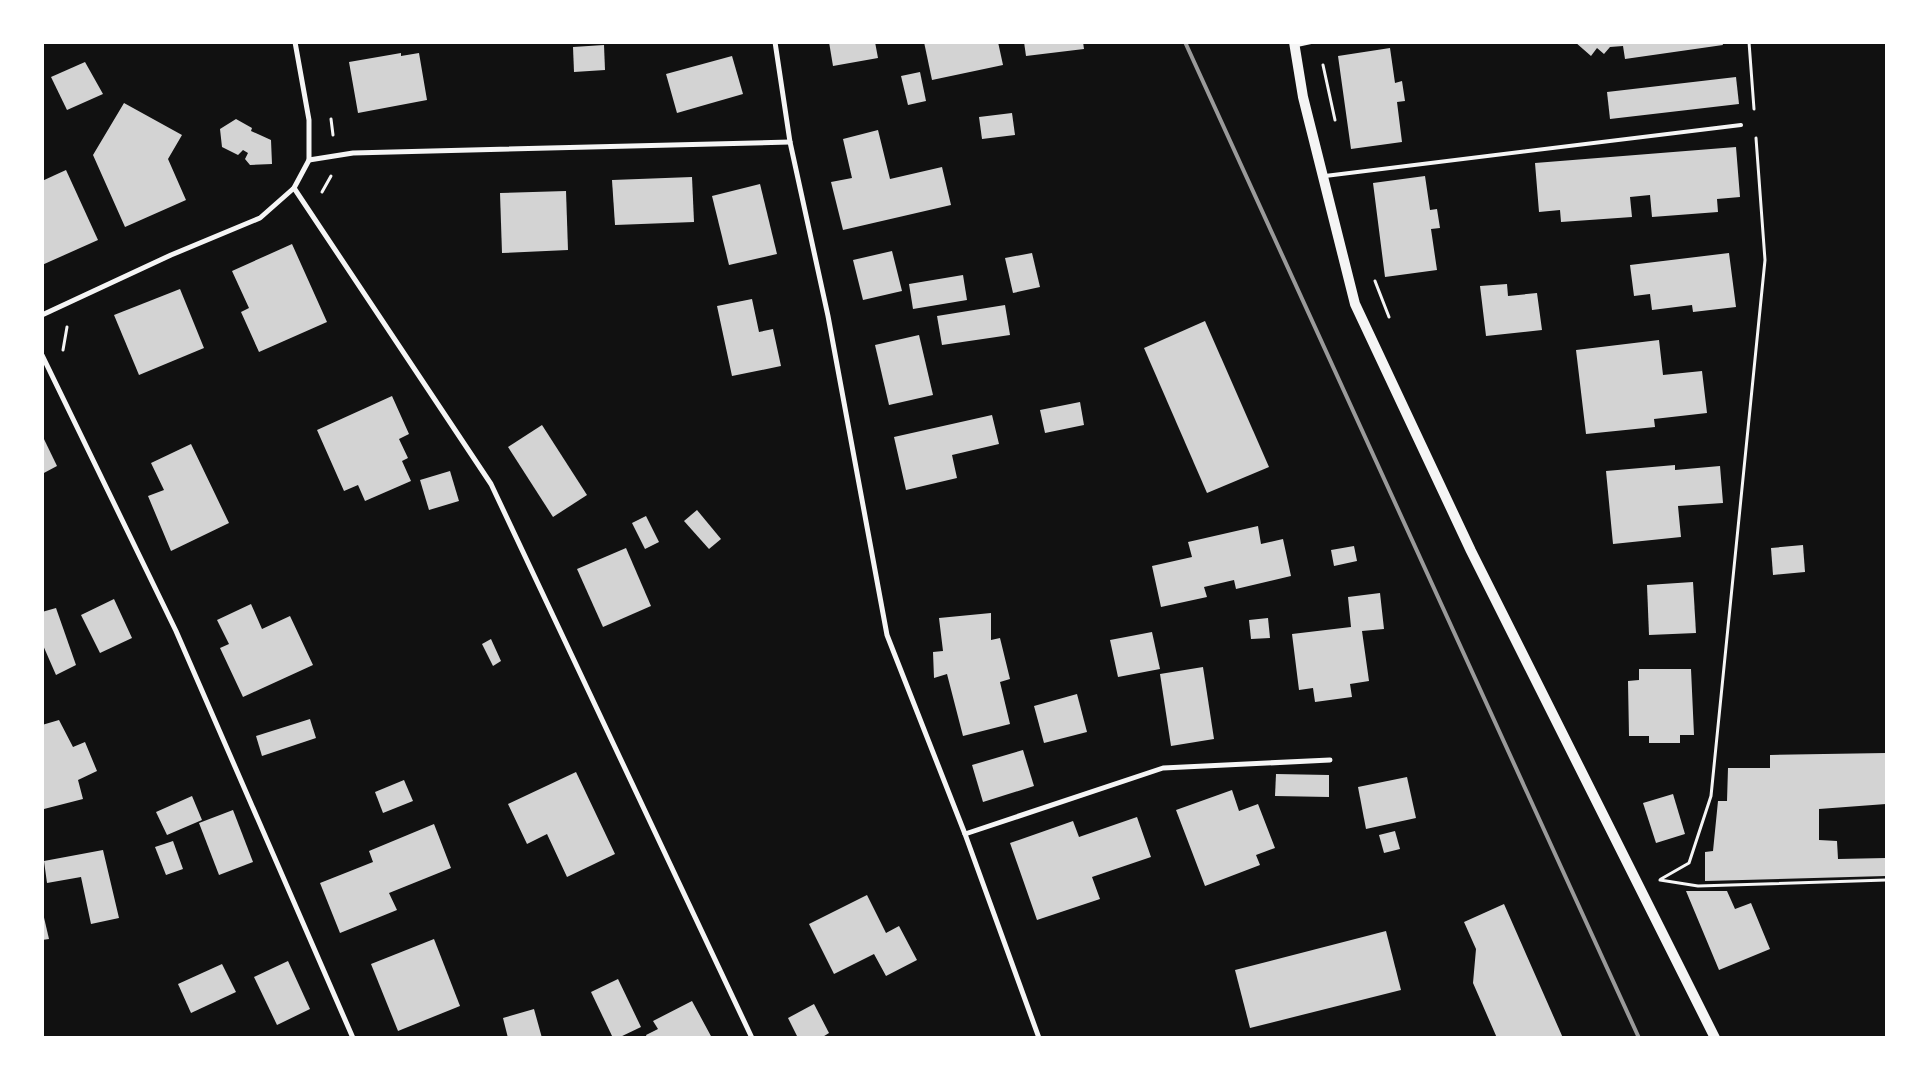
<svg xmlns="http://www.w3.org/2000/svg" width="1929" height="1080" font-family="'Open Sans',sans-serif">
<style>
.building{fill:#d3d3d3}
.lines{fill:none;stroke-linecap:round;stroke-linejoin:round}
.path{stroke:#f5f5f5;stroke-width:3}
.service{stroke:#f5f5f5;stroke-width:4}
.minor{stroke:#f5f5f5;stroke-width:5}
.secondary{stroke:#f5f5f5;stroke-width:10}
.rail{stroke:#9a9a9a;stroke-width:4}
</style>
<rect width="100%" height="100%" fill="#111"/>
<!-- building -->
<g class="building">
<path d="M829,42H875L878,58L833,66Z"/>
<path d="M924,42H998L1003,65L932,80Z"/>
<path d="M1024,42H1083L1084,49L1026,56Z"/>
<path d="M1575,42H1722L1723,45L1625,59L1623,46L1610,47L1604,54L1597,48L1591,56Z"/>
<path d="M604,45L605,70L574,72L573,47Z"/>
<path d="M1390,48L1395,83L1402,81L1405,101L1397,102L1402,142L1351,149L1338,56Z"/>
<path d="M401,53V56L419,53L427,100L358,113L349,62Z"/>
<path d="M732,56L743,94L677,113L666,74Z"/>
<path d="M85,62L103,94L67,110L51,77Z"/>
<path d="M920,72L926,101L908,105L901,76Z"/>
<path d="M1736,77L1739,104L1610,119L1607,92Z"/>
<path d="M124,103L182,135L168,159L186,200L125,227L93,155Z"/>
<path d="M1012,113L1015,135L982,139L979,117Z"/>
<path d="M236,119L252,128L251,131L271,140L272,164L250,165L245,159L248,153L243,150L238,155L222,147L220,129Z"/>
<path d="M878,130L890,179L942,167L951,205L843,230L831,182L852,178L843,139Z"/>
<path d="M1736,147L1740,197L1717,199L1718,212L1652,217L1650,195L1630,197L1632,217L1561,222L1560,210L1539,212L1535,163Z"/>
<path d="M66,170L98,240L42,265V181Z"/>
<path d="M1425,176L1430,210L1437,209L1440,228L1431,229L1437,270L1385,277L1373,183Z"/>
<path d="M692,177L694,222L615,225L612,180Z"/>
<path d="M760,184L777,254L729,265L712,196Z"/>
<path d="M566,191L568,250L502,253L500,193Z"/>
<path d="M292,244L327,322L259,352L241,312L249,308L232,271Z"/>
<path d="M892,251L902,291L863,300L853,260Z"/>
<path d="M1032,253L1040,287L1013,293L1005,258Z"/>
<path d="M1729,253L1736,307L1693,312L1692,305L1652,310L1650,294L1634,296L1630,265Z"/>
<path d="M963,275L967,300L913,309L909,284Z"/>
<path d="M1507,284L1508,296L1537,293L1542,330L1486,336L1480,286Z"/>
<path d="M180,289L204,348L139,375L114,315Z"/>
<path d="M752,299L759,332L773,329L781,366L732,376L717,306Z"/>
<path d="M1005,305L1010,335L942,345L937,316Z"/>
<path d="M1205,321L1269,467L1207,493L1144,348Z"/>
<path d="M919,335L933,395L889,405L875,345Z"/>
<path d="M1659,340L1663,375L1702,371L1707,413L1654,419L1655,427L1586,434L1576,350Z"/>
<path d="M392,396L409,434L399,439L408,458L402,461L411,481L365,501L358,485L344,491L317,430Z"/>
<path d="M1080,402L1084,425L1045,433L1040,410Z"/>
<path d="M992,415L999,444L952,455L957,478L906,490L894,437Z"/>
<path d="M542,425L587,495L553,517L508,447Z"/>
<path d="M42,435L57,466L42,474Z"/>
<path d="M191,444L229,523L171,551L148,496L164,490L151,463Z"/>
<path d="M1675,465V470L1720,466L1723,503L1678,506L1681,537L1613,544L1606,471Z"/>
<path d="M450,471L459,501L429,510L420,480Z"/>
<path d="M697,510L721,539L709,549L684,521Z"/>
<path d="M646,516L659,542L645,549L632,523Z"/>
<path d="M1258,526L1261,544L1283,539L1291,576L1236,589L1234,580L1204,587L1207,597L1161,607L1152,566L1192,557L1188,542Z"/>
<path d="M1803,545L1805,572L1773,575L1771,548Z"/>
<path d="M1354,546L1357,561L1334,566L1331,550Z"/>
<path d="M626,548L651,606L603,627L577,569Z"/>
<path d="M1693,582L1696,633L1649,635L1647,585Z"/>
<path d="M1380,593L1384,629L1362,631L1369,681L1350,684L1352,697L1315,702L1313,688L1299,690L1292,634L1351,627L1348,597Z"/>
<path d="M114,599L132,638L100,653L81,615Z"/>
<path d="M251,604L262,629L290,616L313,665L243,697L220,648L229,644L217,620Z"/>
<path d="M56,608L76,665L56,675L42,643V612Z"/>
<path d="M991,613V640L1000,638L1010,679L1000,682L1010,724L963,736L947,674L934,678L933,652L943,651L939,618Z"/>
<path d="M1268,618L1270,638L1251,639L1249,620Z"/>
<path d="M1152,632L1160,669L1118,677L1110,640Z"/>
<path d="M491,639L501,661L493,666L482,644Z"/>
<path d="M1203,667L1214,739L1171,746L1160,674Z"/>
<path d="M1639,669H1691L1694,735H1680V743H1649V736H1629L1628,681L1639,680Z"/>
<path d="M1077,694L1087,732L1044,743L1034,706Z"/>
<path d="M310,719L316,738L262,756L256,736Z"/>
<path d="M59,720L73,747L85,742L97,771L78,780L83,799L44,809L42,725Z"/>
<path d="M1023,750L1034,786L983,802L972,765Z"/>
<path d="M1886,753V804L1819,809V840L1837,841L1838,859L1886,858V876L1705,881V852L1713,851L1718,801H1727L1728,768H1770V755Z"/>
<path d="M576,772L615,854L567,877L547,834L527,844L508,804Z"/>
<path d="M1276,774L1329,775V797L1275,796Z"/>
<path d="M1407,777L1416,818L1366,829L1358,787Z"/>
<path d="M404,780L413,801L383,813L375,792Z"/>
<path d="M1232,790L1239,811L1258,804L1275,848L1256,855L1260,865L1205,886L1176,810Z"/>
<path d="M1673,794L1685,834L1656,843L1643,803Z"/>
<path d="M192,796L202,820L167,835L156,812Z"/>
<path d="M233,810L253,862L219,875L199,823Z"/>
<path d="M1137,817L1151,857L1092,877L1100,899L1037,920L1010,843L1073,821L1079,837Z"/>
<path d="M434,824L451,868L389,893L397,910L340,933L320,883L373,862L369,851Z"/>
<path d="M1395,831L1400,849L1384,853L1379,835Z"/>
<path d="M173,841L183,869L166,875L155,847Z"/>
<path d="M103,850L119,918L91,924L81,877L47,883L44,861Z"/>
<path d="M1686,891H1727L1735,909L1751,903L1770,949L1719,970Z"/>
<path d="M867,895L886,933L899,926L917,960L886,976L874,954L834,974L809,924Z"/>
<path d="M1504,904L1563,1038H1497L1473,983L1476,949L1464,922Z"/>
<path d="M42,909L49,939L42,940Z"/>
<path d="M1386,931L1401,990L1250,1028L1235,970Z"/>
<path d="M434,939L460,1006L398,1031L371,964Z"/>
<path d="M288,961L310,1009L277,1025L254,977Z"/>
<path d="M222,964L236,992L191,1013L178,984Z"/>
<path d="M618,979L641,1027L618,1038H613L591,992Z"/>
<path d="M692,1001L712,1038H647L646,1035L658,1029L653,1021Z"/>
<path d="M814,1004L829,1033L821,1038H798L788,1018Z"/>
<path d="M534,1009L542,1038H508L503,1018Z"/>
</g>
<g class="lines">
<!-- path -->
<g class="path">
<path d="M1749,42L1754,109"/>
<path d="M1323,65L1335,120"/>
<path d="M331,119L333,135"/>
<path d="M322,192L331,176"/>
<path d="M1375,281L1389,317"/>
<path d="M63,350L67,327"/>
<path d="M1661,879L1689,863L1711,796L1765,260L1756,138"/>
<path d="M1660,880L1698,886L1886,880"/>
</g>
<!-- service -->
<g class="service">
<path d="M1297,45L1311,42"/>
<path d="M1325,176L1741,125"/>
</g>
<!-- minor -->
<g class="minor">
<path d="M775,42L790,142L828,316L887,635L965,834L1039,1038"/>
<path d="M309,160L353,153L790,142"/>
<path d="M294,188L491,484L752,1038"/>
<path d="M42,315L171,255L260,218L294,188L309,160V120L295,42"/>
<path d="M42,355L176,631L353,1038"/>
<path d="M965,834L1163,768L1330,760"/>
</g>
<!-- secondary -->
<path class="secondary" d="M1294,42L1303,97L1355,304L1471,551L1715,1038"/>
<!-- rail -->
<path class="rail" d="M1185,42L1639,1038"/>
</g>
<!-- border -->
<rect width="1929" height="1080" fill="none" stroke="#ffffff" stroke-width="88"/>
</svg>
